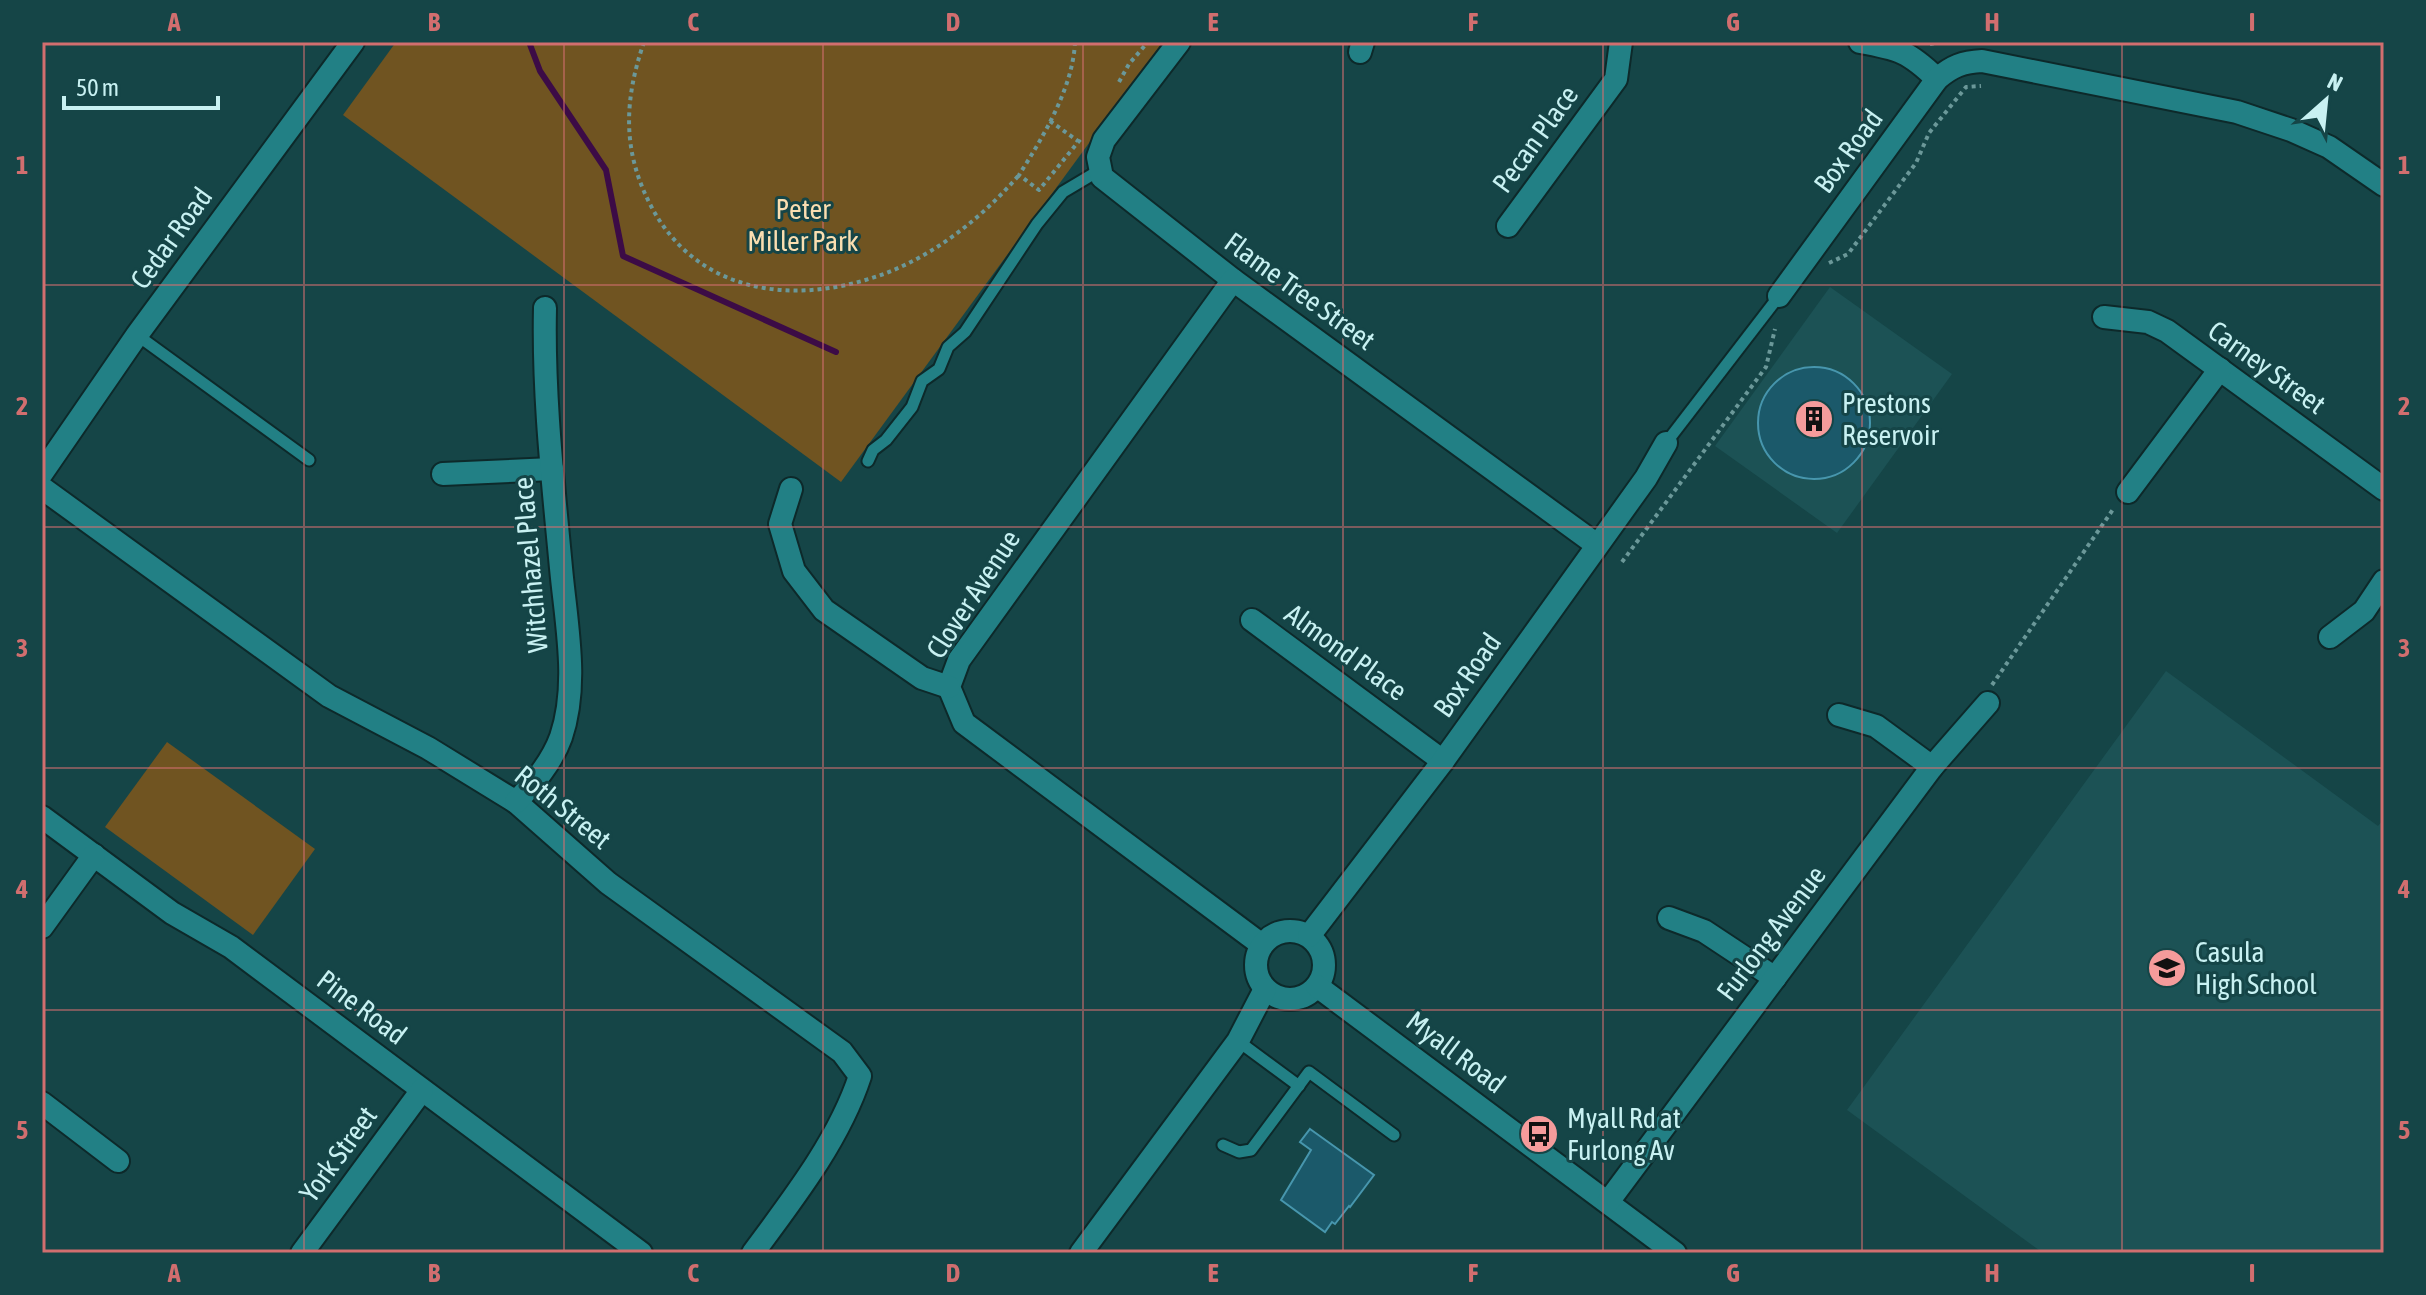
<svg xmlns="http://www.w3.org/2000/svg" width="2426" height="1295" font-family="'Asap Condensed',sans-serif">
<style>
.built{fill:#1c5255}
.green{fill:#705421}
.lines{fill:none;stroke-linecap:round;stroke-linejoin:round}
.stream{stroke:#3c0b46;stroke-width:6}
.building{fill:#1b596a;stroke:#4796ad;stroke-width:2}
.lane-casing{stroke:#0d292a;stroke-width:15}
.street-casing{stroke:#0d292a;stroke-width:26}
.path{stroke:#6b9899;stroke-width:4;stroke-dasharray:4 4;stroke-linecap:butt}
.lane{stroke:#228085;stroke-width:11}
.street{stroke:#228085;stroke-width:22}
.grid{fill:none;stroke:#d16e6f;stroke-width:2;stroke-opacity:0.55}
.labels{text-anchor:middle;dominant-baseline:central;stroke-width:6;stroke-linejoin:round;paint-order:stroke}
.street-label{font-size:28px;fill:#c8f1f2;stroke:#154547}
.park-label{font-size:28px;fill:#fadeb0;stroke:#154547}
.poi-label{font-size:28px;fill:#c8f1f2;stroke:#154547;text-anchor:start}
.neatline{fill:none;stroke:#d16e6f;stroke-width:3}
.grid-label{font-size:26px;text-anchor:middle;font-weight:bold;fill:#d16e6f}
</style>
<rect width="100%" height="100%" fill="#154547"/>
<!-- built -->
<g class="built">
<path d="M1830,287L1952,374L1837,533L1715,446Z"/>
<path d="M2166,671L2378,826L2384,819V1253H2043L1847,1110Z"/>
</g>
<!-- green -->
<g class="green">
<path d="M396,42H1163L841,482L343,115Z"/>
<path d="M167,742L315,849L253,935L105,827Z"/>
</g>
<g class="lines">
<!-- stream -->
<path class="stream" d="M529,42L540,71L606,170L623,256L836,352"/>
</g>
<!-- building -->
<g class="building">
<circle cx="1814" cy="423" r="56"/>
<path d="M1310,1129L1374,1175L1350,1207L1349,1206L1335,1224L1332,1222L1325,1232L1281,1200L1311,1150L1300,1142Z"/>
</g>
<g class="lines">
<defs>
<g id="lane">
<path d="M137,335L309,460"/>
<path d="M1666,443L1779,296"/>
<path d="M868,461L873,450L886,440L912,407L922,381L939,369L948,347L965,332L1037,224L1063,192L1100,170"/>
<path d="M1238,1041L1299,1086"/>
<path d="M1223,1145L1239,1152L1251,1150L1309,1072L1394,1135"/>
</g>
<g id="street">
<path d="M1179,42L1104,140L1098,157L1102,177L1233,280L1597,545"/>
<path d="M1860,42C1899,49 1908,51 1937,79"/>
<path d="M1360,52L1363,42"/>
<path d="M1508,226L1616,79L1621,42"/>
<path d="M1233,280L959,660L949,687L964,723L1262,945"/>
<path d="M1779,296L1937,79C1952,66 1963,62 1982,61L2237,112L2291,130L2329,147L2384,185"/>
<path d="M2104,317L2148,322L2167,331L2384,489"/>
<path d="M42,473L137,335L353,42"/>
<path d="M443,474L552,469"/>
<path d="M42,488L329,696L428,748L516,802L608,883L842,1052L860,1076C839,1140 793,1199 753,1253"/>
<path d="M791,489L780,524L794,571L824,610L922,678L949,687"/>
<path d="M2128,492L2220,369"/>
<path d="M1252,620L1443,761"/>
<path d="M2330,637L2364,611L2384,581"/>
<path d="M1839,715L1876,726L1932,767"/>
<path d="M516,802C534,783 552,762 561,737C579,684 566,623 561,568C553,482 543,395 545,308"/>
<path d="M42,817L172,913L231,947L641,1253"/>
<path d="M1669,918L1704,931L1775,978"/>
<path d="M42,927L94,855"/>
<circle cx="1290" cy="965" r="34"/>
<path d="M1309,936L1443,761L1646,478L1666,443"/>
<path d="M1317,986L1675,1253"/>
<path d="M42,1103L118,1161"/>
<path d="M1608,1202L1932,767L1988,703"/>
<path d="M302,1253L422,1090"/>
<path d="M1081,1253L1238,1041L1265,989"/>
</g>
</defs>
<!-- lane casing -->
<use href="#lane" class="lane-casing"/>
<!-- street casing -->
<use href="#street" class="street-casing"/>
<!-- path -->
<g class="path">
<path d="M644,42C624,100 622,151 651,206C697,293 791,306 878,276C933,257 982,218 1019,175"/>
<path d="M1075,42C1073,88 1043,137 1019,175L1039,190L1079,141L1082,144"/>
<path d="M1930,44L1943,42"/>
<path d="M1119,82L1129,64L1148,42"/>
<path d="M1050,121L1078,141"/>
<path d="M1829,263L1848,254L1916,163L1929,133L1966,87L1981,86"/>
<path d="M1622,562L1766,367L1775,329"/>
<path d="M1992,685L2114,508"/>
</g>
<!-- lane -->
<use href="#lane" class="lane"/>
<!-- street -->
<use href="#street" class="street"/>
</g>
<!-- grid -->
<path class="grid" d="M304,42V1253M564,42V1253M823,42V1253M1083,42V1253M1343,42V1253M1603,42V1253M1862,42V1253M2122,42V1253M42,285H2384M42,527H2384M42,768H2384M42,1010H2384"/>
<!-- icons -->
<defs>
<symbol id="building-disc" viewBox="-11 -11 22 22"><circle r="9.5" fill="#f59b9b" stroke="#154547"/><path d="M-4-6H4V6H1V3H-1V6H-4ZM-2.5-4.3h1.7v1.8h-1.7ZM.8-4.3h1.7v1.8H.8ZM-2.5-1h1.7V.8h-1.7ZM.8-1h1.7V.8H.8Z" fill="#111"/></symbol>
<symbol id="school-disc" viewBox="-11 -11 22 22"><circle r="9.5" fill="#f59b9b" stroke="#154547"/><path d="M0-5L7-2L0 1L-7-2ZM-4 1L0 2.5L4 1V4Q0 6-4 4Z" fill="#111"/></symbol>
<symbol id="bus-disc" viewBox="-11 -11 22 22"><circle r="9.5" fill="#f59b9b" stroke="#154547"/><path d="M-5-6H5V4H4V6H2V4H-2V6H-4V4H-5ZM-3.5-4V0h7V-4ZM-3.5 1.2v1.5H-2V1.2ZM2 1.2v1.5H3.5V1.2Z" fill="#111"/></symbol>
</defs>
<g fill-rule="evenodd">
<use href="#building-disc" x="1792" y="397" width="44" height="44"/>
<use href="#school-disc" x="2145" y="946" width="44" height="44"/>
<use href="#bus-disc" x="1517" y="1112" width="44" height="44"/>
</g>
<g class="labels">
<!-- street labels -->
<g class="street-label">
<text transform="translate(1535 139) rotate(-54)">Pecan Place</text>
<text transform="translate(1848 151) rotate(-54)">Box Road</text>
<text transform="translate(171 238) rotate(-54)">Cedar Road</text>
<text transform="translate(1300 291) rotate(36)">Flame Tree Street</text>
<text transform="translate(2267 367) rotate(36)">Carney Street</text>
<text transform="translate(530 565) rotate(-95)">Witchhazel Place</text>
<text transform="translate(973 594) rotate(-57)">Clover Avenue</text>
<text transform="translate(1346 652) rotate(36)">Almond Place</text>
<text transform="translate(1467 675) rotate(-55)">Box Road</text>
<text transform="translate(563 807) rotate(39)">Roth Street</text>
<text transform="translate(1771 933) rotate(-53)">Furlong Avenue</text>
<text transform="translate(362 1007) rotate(37)">Pine Road</text>
<text transform="translate(1456 1052) rotate(37)">Myall Road</text>
<text transform="translate(338 1154) rotate(-54)">York Street</text>
</g>
<!-- park labels -->
<g class="park-label">
<text x="803" y="209">Peter<tspan x="803" dy="32">Miller Park</tspan></text>
</g>
<!-- poi labels -->
<g class="poi-label">
<text x="1842" y="403">Prestons<tspan x="1842" dy="32">Reservoir</tspan></text>
<text x="2195" y="952">Casula<tspan x="2195" dy="32">High School</tspan></text>
<text x="1567" y="1118">Myall Rd at<tspan x="1567" dy="32">Furlong Av</tspan></text>
</g>
</g>
<!-- border -->
<rect width="2426" height="1295" fill="none" stroke="#154547" stroke-width="88"/>
<!-- north arrow -->
<g transform="translate(2326 100) rotate(27)" stroke="#154547" stroke-width="6" paint-order="stroke">
<path d="M0-6L14 30L0 20L-14 30Z" fill="#c8f1f2"/>
<text y="-12" font-size="22" font-weight="bold" text-anchor="middle" fill="#c8f1f2">N</text>
</g>
<!-- scale -->
<path d="M64 96v12h154v-12" fill="none" stroke="#c8f1f2" stroke-width="4"/>
<text x="76" y="96" font-size="24" fill="#c8f1f2" stroke="#154547" stroke-width="6" paint-order="stroke">50 m</text>
<rect x="44" y="44" width="2338" height="1207" class="neatline"/>
<g class="grid-label">
<text x="174" y="31">A</text>
<text x="434" y="31">B</text>
<text x="693" y="31">C</text>
<text x="953" y="31">D</text>
<text x="1213" y="31">E</text>
<text x="1473" y="31">F</text>
<text x="1733" y="31">G</text>
<text x="1992" y="31">H</text>
<text x="2252" y="31">I</text>
<text x="22" y="174">1</text>
<text x="2404" y="174">1</text>
<text x="22" y="415">2</text>
<text x="2404" y="415">2</text>
<text x="22" y="657">3</text>
<text x="2404" y="657">3</text>
<text x="22" y="898">4</text>
<text x="2404" y="898">4</text>
<text x="22" y="1139">5</text>
<text x="2404" y="1139">5</text>
<text x="174" y="1282">A</text>
<text x="434" y="1282">B</text>
<text x="693" y="1282">C</text>
<text x="953" y="1282">D</text>
<text x="1213" y="1282">E</text>
<text x="1473" y="1282">F</text>
<text x="1733" y="1282">G</text>
<text x="1992" y="1282">H</text>
<text x="2252" y="1282">I</text>
</g>
</svg>
